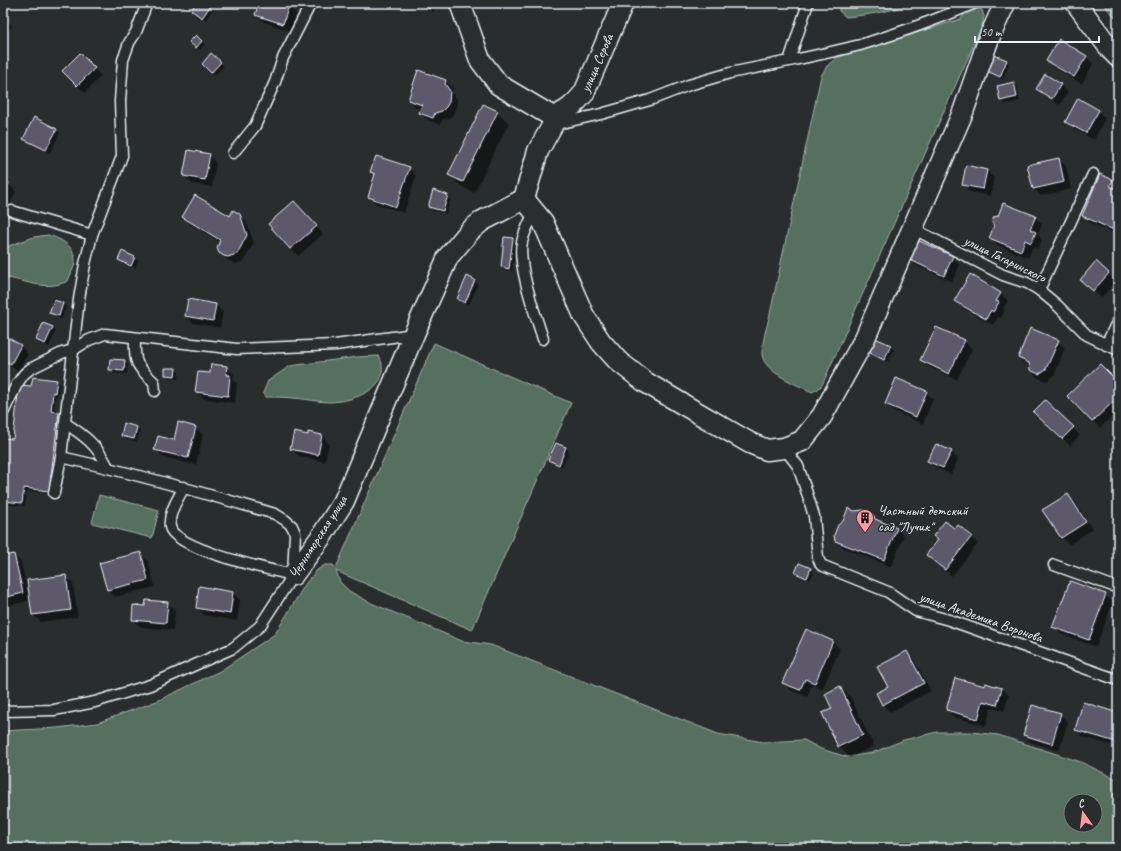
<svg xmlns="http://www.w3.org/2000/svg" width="1121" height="851" font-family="Caveat,sans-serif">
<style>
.green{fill:#56705f;stroke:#9fb0ac;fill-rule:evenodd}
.shadow{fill:#0007}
.building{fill:#5d596b;stroke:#e8f1f8}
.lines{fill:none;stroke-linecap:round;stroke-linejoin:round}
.lane-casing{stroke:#e8f1f8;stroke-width:13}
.street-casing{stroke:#e8f1f8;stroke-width:23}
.lane{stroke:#2a2d2e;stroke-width:10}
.street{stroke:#2a2d2e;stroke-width:20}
.labels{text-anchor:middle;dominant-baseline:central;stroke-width:3;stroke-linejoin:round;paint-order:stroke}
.street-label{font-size:14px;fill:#e8f1f8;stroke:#2a2d2e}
.poi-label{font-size:14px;fill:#e8f1f8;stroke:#2a2d2e;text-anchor:start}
</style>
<rect width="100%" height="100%" fill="#2a2d2e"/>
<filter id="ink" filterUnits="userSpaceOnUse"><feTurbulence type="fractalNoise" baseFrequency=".025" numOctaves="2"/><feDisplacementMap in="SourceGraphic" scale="8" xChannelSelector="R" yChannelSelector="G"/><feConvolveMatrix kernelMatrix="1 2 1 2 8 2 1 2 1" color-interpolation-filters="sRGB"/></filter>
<g filter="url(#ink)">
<!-- green -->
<g class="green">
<path d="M839,3H914C892,11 869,15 846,17L839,11Z"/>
<path d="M1102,3H1118V20Z"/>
<path d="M977,7L982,10L984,16L982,26L822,385L818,389L812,392C798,385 763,372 762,354C762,341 767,327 770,314L821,76L827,66L836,58L961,19L967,10Z"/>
<path d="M48,235C61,239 76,246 75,263C74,268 70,275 68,281C46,291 30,282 8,278H3V248L34,237Z"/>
<path d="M434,343L571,403L472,630L336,571L340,582L349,591L371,603L462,641L491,645L718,734L763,742L804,740L821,749L847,757L872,753L904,740L937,732H971L998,735L1081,762L1118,780V848H3V731L57,728L97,723L157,701L220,671L275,634L306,583L317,570L325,565H333L336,568ZM1071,801H1095V825H1071Z"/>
<path d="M378,356C383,361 383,370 381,377C376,391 355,399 340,401C325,404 309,399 294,398C285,397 275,397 266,397L263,393L268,381L290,366L357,357Z"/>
<path d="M99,495L159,510L152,538L92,523Z"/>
</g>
<!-- shadow -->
<g class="shadow">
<path d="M198,3H206L213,9L206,20L192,10Z"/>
<path d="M260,3H279L289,6L296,14L290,31L264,22L256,15Z"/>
<path d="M422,3H437L439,5L433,12Z"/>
<path d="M3,18L12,26L3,37Z"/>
<path d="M196,36L205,45L200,50L194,45Z"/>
<path d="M80,55L101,76L85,93L63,71Z"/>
<path d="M1086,56L1093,64L1082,84L1055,68L1048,61Z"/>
<path d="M1006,61L1009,64L1003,79L991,74L988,71Z"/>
<path d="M220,62L224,66L215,75L206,67Z"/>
<path d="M1045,76L1060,85L1068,92L1060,105L1045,96L1037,89Z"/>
<path d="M446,80L453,88L451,92L457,99V104L453,115L450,118L442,120L440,125L428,120L420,113L422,109L416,108L409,100Z"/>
<path d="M1013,83L1017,86L1020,101L1005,104L1001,100Z"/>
<path d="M1098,111L1105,118L1094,140L1074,129L1066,122Z"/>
<path d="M497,112L509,123L474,193L461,186L449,175Z"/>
<path d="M56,130L60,133L50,153L28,142L24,138Z"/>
<path d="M209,155L216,163L212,187L192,184L184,176Z"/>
<path d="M1058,159L1066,166L1071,189L1041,196L1034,189Z"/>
<path d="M967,166L987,171L994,178L991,196L970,192L963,184Z"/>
<path d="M409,168L416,176L404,213L376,204L369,197L376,176L371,172Z"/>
<path d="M3,181L9,184L16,192L3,217Z"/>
<path d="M1112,181L1118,186V235L1090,223L1083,216Z"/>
<path d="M447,196L451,199L446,214L432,210L429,206Z"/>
<path d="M302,210L323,234L298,256L269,224Z"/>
<path d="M239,215L247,223L254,243L244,261L236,264L228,260L220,252V242L190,224L183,217H231Z"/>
<path d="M999,217H1035L1042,224L1038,235L1042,240L1038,249L1033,247L1028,258L997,245L990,238Z"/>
<path d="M512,239L516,243L512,271H505L502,267Z"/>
<path d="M915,240L953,257L960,265L952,282L915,265L907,258Z"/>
<path d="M135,258L138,261L135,268L123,263L120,260Z"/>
<path d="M1108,273L1116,281L1101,298L1089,287Z"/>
<path d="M468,277L475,281L478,284L469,305L462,303L458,299Z"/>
<path d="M1000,293L1008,301L1003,308L1005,310L1001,318L998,317L993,325L963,308L956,301Z"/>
<path d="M55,301L63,304L66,307L62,319L54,316L51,313Z"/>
<path d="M215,305L223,312L220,328L193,323L186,316Z"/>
<path d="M52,328L56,331L49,347L41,344L38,340Z"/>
<path d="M3,336L21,346L28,354L18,371L3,362Z"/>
<path d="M964,341L972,349L957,380L929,367L922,360Z"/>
<path d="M1058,341L1065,348L1054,376L1047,381L1038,378L1030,370V367L1026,365L1019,358Z"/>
<path d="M890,346L894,350L888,362L873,355L870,352Z"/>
<path d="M124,361L128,364L127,374L113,373L110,369Z"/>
<path d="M226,367L234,374L233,379L237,384L235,403L204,399L196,392L211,374Z"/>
<path d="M176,369L179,373L178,379L169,378L166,375Z"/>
<path d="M56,381L60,384L58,396L56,395L54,412L59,413L62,416L52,494L27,491L25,506L3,504V439L14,440L32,388Z"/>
<path d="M1118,383V411L1100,428L1068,396Z"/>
<path d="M926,392L933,399L923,424L893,411L886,404Z"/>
<path d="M1045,401L1080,435L1070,446L1035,412Z"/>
<path d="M179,423L196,428L203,435L196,465L163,457L155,449L174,441Z"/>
<path d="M136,427L140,431L137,442L126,439L122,436Z"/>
<path d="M309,433L322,436L329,444L325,462L299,456L291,449L308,436Z"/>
<path d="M557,444L566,448L569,451L562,467L553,463L549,460Z"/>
<path d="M951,452L958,459L951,475L936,468L929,461Z"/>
<path d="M1067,495L1075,502L1092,529L1069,545L1062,537Z"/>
<path d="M873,517L878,521L896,529L904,536L891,567L844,548L836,541Z"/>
<path d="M955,530L971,537L978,544L952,576L928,555Z"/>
<path d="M140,553L148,561L155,587L115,597L108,590L101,564Z"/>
<path d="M13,555L21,562L29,598L66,576L73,583L78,617L41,622L33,615L31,600L3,607V557Z"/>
<path d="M810,569L814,572L810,580L800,576L796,573Z"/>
<path d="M200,587L233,593L240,600L237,621L204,615L197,608Z"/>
<path d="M1105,595L1113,602L1096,647L1061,634L1054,627Z"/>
<path d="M167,603L175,610L173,630L141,627L133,620L146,607Z"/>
<path d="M807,630L833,642L840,649L822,690L812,685L807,697L791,690L784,683Z"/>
<path d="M907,652L914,660L931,691L890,712L883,705L877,694L889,687Z"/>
<path d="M840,687L851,698L874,746L850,758L839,746L833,709Z"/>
<path d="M1002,688L1009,696L1004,711L991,708L986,726L954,717L947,710Z"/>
<path d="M1060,714L1068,722L1059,751L1031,742L1024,735Z"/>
<path d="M1118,714V747L1083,737L1076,730Z"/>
</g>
<!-- building -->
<g class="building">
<path d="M196,3H207L211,5L202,18L191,10Z"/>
<path d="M259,3H283L289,5L283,24L255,15Z"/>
<path d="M422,3H434L429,9Z"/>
<path d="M196,35L202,41L196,48L189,42Z"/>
<path d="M1059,39L1087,56L1074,77L1046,61Z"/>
<path d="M80,53L95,68L77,86L62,71Z"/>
<path d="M211,53L221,62L211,73L202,64Z"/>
<path d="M994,55L1007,60L1000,77L987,71Z"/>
<path d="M418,70L446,80L445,84L450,91L449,102L446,107L442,111L435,113L433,118L419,113L422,105L408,100Z"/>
<path d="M1045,74L1061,84L1052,99L1036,89Z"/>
<path d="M1014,82L1017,97L1000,101L997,86Z"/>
<path d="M1078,98L1099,110L1086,133L1065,122Z"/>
<path d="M483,104L498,111L463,182L448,175Z"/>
<path d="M34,117L57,129L46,150L23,139Z"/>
<path d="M188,150L210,154L205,180L183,176Z"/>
<path d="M376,156L410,167L396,207L368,197L375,174L370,172Z"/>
<path d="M1059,158L1064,182L1033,189L1027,165Z"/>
<path d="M966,165L987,170L983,189L962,185Z"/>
<path d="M1100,174L1113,180L1110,186L1118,190V221L1114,230L1082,216Z"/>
<path d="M3,180L9,183L3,195Z"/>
<path d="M433,190L448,195L443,211L428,207Z"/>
<path d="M195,195L230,216L233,210L240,214L247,235L237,254L228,257L224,256L219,253L217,248L220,240L182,217Z"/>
<path d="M294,201L317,226L290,249L268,224Z"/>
<path d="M1003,203L1036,216L1030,229L1036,232L1031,243L1025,240L1021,251L989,238L994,226L992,222L994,217L998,216Z"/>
<path d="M504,237L513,238L509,269L501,267Z"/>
<path d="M915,239L953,256L944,276L906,258Z"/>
<path d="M122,251L135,257L131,266L118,260Z"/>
<path d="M1096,261L1109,273L1093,291L1080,280Z"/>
<path d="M970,274L1001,293L996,301L999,302L993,312L991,310L986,319L954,301Z"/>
<path d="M467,276L475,280L465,303L457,299Z"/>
<path d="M188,299L216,304L213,321L185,316Z"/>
<path d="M54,300L63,303L59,316L49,313Z"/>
<path d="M43,323L53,327L45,344L36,340Z"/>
<path d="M936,327L965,340L949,374L920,360Z"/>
<path d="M1030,328L1059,340L1046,369L1039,374L1030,370L1029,363L1018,358Z"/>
<path d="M3,335L21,345L11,364L3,360Z"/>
<path d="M875,338L891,345L884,360L868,352Z"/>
<path d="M110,359L125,360L124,371L109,370Z"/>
<path d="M211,364L227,366L226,375H230L228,396L195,392L198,372L210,373Z"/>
<path d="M1100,364L1118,382V397L1092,422L1067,396Z"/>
<path d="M165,368H176L175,376L165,375Z"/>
<path d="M33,377L57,380L55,393L53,392L51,411L59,412L49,491L24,488L22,503L3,501V438L13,439L19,385L31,386Z"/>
<path d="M896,378L927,391L916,417L885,404Z"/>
<path d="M1045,400L1074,427L1062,439L1033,412Z"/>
<path d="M178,422L196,427L188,458L154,450L158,436L174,440Z"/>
<path d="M124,423L137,427L134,439L121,436Z"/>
<path d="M294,432L308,435V432L322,435L318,455L290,449Z"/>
<path d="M556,443L566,447L559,465L548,460Z"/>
<path d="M936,444L952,451L943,468L927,461Z"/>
<path d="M1068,494L1086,522L1061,538L1042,510Z"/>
<path d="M848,508L854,511L863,510L869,512L874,516L875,519L897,528L884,560L835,541L834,535L838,525L843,521Z"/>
<path d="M945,521L955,529L958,525L972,536L945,570L926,555L938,540L933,536Z"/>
<path d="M141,552L148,580L107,590L99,563Z"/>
<path d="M14,554L23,593L3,598V556Z"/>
<path d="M799,563L811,568L807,578L795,573Z"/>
<path d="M66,575L71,610L32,615L27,580Z"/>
<path d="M1070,581L1106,594L1089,640L1052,627Z"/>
<path d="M199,586L233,592L230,614L196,608Z"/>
<path d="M146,600L168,602L166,623L132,620L133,605L145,606Z"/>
<path d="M806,629L833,641L815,683L805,679L800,690L782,683Z"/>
<path d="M907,651L924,683L882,705L876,693L888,687L877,667Z"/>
<path d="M955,678L985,686V683L1002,688L997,705L983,701L978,719L946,710Z"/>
<path d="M840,686L863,735L838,747L822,713L832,709L825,694Z"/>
<path d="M1083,702L1118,713V737L1116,742L1075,730Z"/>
<path d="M1032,705L1061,713L1052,744L1023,735Z"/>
</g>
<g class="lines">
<defs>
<g id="lane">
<path d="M789,61C813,56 837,51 860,45C899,33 937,20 975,3"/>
<path d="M553,125L601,114L650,100L689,85L730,73L789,61L808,3"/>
<path d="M233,153L255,126L275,82L283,58L311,3"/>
<path d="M12,211L92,235"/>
<path d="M535,211C530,221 524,232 522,242C517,265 536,316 543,339"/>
<path d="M912,228L1003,275L1027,283L1039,290L1057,305L1087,335L1118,350"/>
<path d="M1039,290L1093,174"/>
<path d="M135,338C134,364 136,365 154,382L155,391"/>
<path d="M1106,345L1118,320"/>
<path d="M3,413L17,384L24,374L30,369L62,353L73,350L89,340L105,334L237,349L335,345L414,334"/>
<path d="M65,423C85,436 97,445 108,467"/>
<path d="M784,448L798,466L805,487L814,516L818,558L821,565L888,592L916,611L949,620L1118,680"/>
<path d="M184,487C178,499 168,513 170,527C174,549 271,570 293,575"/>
<path d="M54,493L61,457L79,299L85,264L92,235L122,156L120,101L123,60L129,43L136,32L147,3"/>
<path d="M1054,565L1118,588"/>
<path d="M3,711L54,710L95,702L150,685L233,648L260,626L293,575L295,533L292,526L285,520L275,514C204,493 133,473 61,457"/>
</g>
<g id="street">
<path d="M460,3L480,60L499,85L553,117"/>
<path d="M1076,3L1111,50L1118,57"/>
<path d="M553,117C568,111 574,105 584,93L623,3"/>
<path d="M524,199L543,222L584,316L601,342L618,361L645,382L679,402L750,443L767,450L784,448L802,441L822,416L865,338L963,112L989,38L1005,3"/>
<path d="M524,199L538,151L552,126L553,117"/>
<path d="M293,575L321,537L344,501L414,334L448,257L470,231L482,221L524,199"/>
</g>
</defs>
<!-- lane casing -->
<use href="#lane" class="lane-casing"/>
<!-- street casing -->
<use href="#street" class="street-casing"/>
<!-- lane -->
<use href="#lane" class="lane"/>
<!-- street -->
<use href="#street" class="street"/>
</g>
</g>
<!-- icons -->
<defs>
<symbol id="building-pin" viewBox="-11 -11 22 30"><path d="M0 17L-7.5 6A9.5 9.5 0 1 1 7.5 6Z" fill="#ff9aa2" stroke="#2a2d2e"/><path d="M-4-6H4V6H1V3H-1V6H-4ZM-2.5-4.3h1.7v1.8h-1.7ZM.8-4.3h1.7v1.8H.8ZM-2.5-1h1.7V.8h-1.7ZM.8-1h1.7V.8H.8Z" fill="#111"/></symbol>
</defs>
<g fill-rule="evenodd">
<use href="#building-pin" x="855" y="508" width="20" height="27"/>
</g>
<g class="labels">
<!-- street labels -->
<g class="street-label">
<text transform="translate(597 63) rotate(-66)">улица Серова</text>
<text transform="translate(1005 259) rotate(26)">улица Гагаринского</text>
<text transform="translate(318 537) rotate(-57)">Черноморская улица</text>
<text transform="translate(981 617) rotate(19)">улица Академика Воронова</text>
</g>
<!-- poi labels -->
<g class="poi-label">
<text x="878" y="510">Частный детский<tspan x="878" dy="16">сад "Лучик"</tspan></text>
</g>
</g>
<!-- margin -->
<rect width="1121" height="851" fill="none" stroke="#2a2d2e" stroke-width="16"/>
<rect x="8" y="8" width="1105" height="835" fill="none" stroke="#e8f1f8" stroke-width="1.5" filter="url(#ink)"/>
<!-- north arrow -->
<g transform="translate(1083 813) rotate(346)"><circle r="19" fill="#2a2d2e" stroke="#767b7f"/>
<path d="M0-3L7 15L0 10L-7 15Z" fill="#ff9aa2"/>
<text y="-6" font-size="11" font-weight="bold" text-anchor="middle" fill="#e8f1f8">С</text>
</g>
<!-- scale -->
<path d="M975 36v6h124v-6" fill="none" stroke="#e8f1f8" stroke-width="2"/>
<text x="981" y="36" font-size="12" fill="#e8f1f8" stroke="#2a2d2e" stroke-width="3" paint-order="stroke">50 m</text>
</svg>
